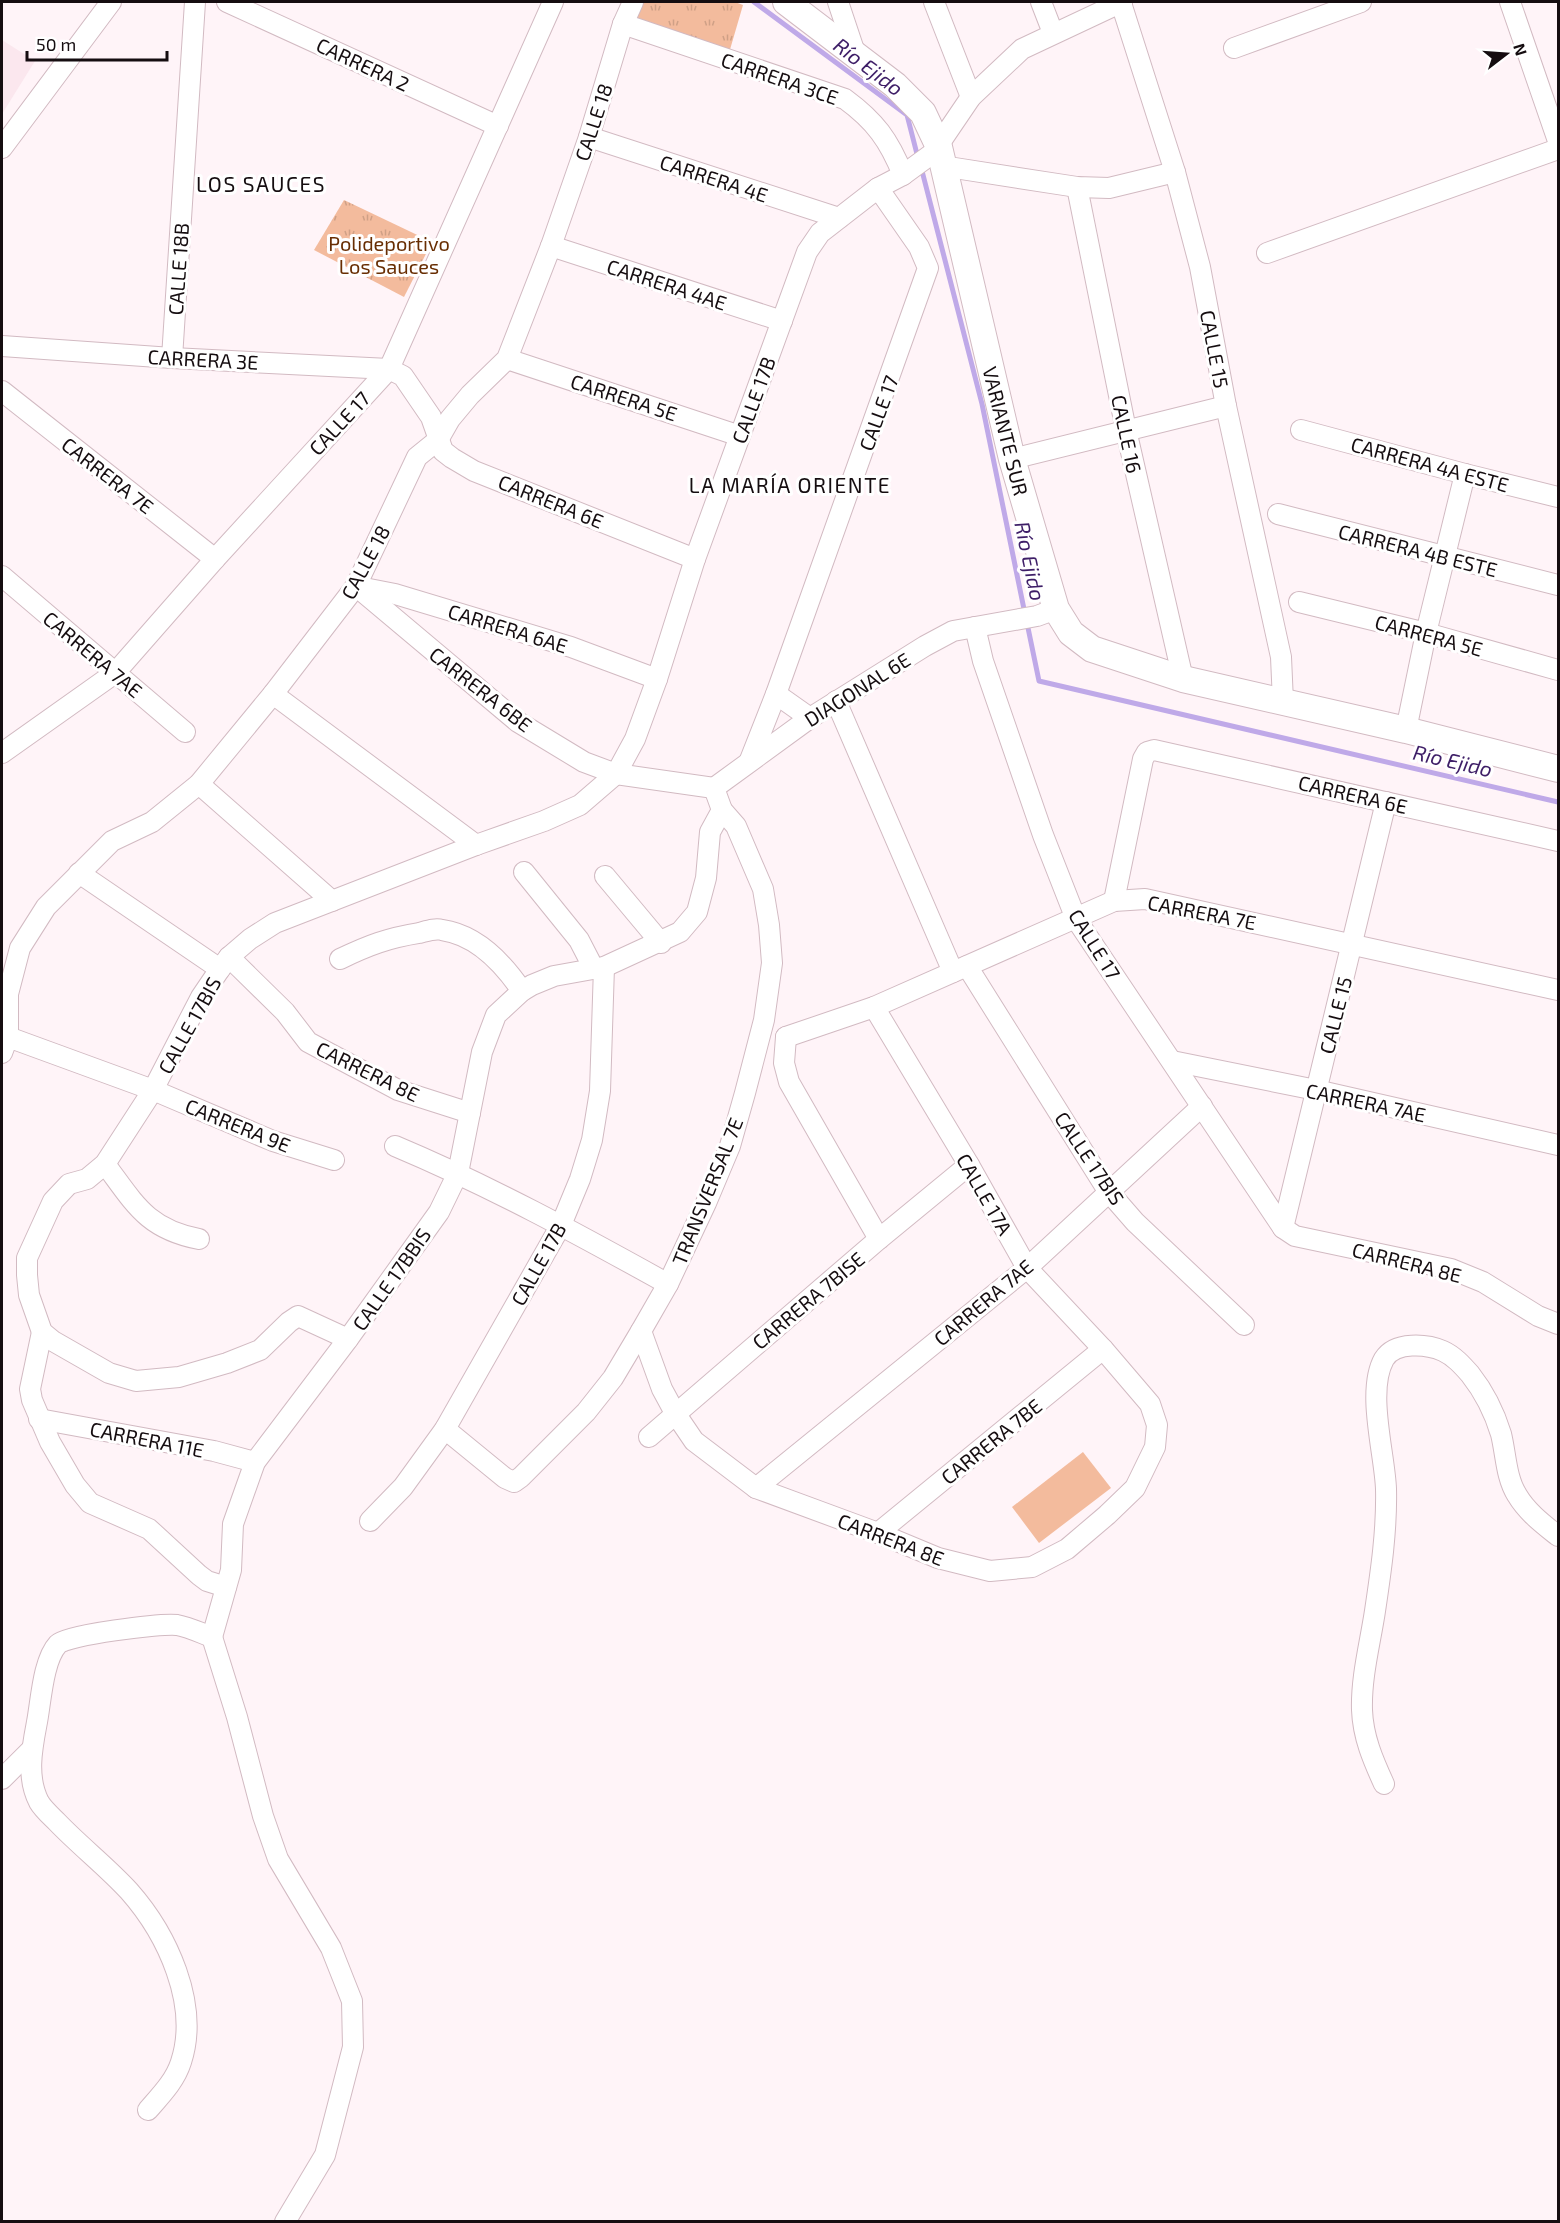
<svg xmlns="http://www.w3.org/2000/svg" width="1560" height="2223" font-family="'Exo 2',sans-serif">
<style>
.built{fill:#fbe7ee}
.grass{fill:url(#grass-tufts)}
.pitch{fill:#f3bb9d}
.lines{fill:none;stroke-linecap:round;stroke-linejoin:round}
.stream{stroke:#bfa9e8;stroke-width:5}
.minor-casing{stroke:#d2bac2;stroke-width:22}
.major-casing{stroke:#d2bac2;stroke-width:28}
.minor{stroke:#fff;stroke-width:20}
.major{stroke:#fff;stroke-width:26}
.labels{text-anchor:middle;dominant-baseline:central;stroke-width:6;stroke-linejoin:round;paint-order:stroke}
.street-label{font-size:20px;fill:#150d10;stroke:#fff}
.park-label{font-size:20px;fill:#682e03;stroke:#fff}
.water-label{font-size:21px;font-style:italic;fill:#3e1e67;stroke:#fff}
.neighbourhood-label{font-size:21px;letter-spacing:1.5px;fill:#150d10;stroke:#fff}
</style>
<defs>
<pattern id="grass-tufts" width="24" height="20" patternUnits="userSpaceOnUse" patternTransform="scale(1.5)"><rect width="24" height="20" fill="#f3bb9d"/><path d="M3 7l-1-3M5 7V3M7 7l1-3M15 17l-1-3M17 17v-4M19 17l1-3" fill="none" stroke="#cfa086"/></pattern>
</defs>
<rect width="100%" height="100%" fill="#fff4f8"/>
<!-- built -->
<path class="built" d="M2,40L35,61L2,114Z"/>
<!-- grass -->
<g class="grass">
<path d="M640,2H735L743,5L729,53L633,18Z"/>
<path d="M344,200L432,242L404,297L314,250Z"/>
</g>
<!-- pitch -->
<path class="pitch" d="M1083,1452L1111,1488L1039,1543L1012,1507Z"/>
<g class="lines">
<!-- stream -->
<g class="stream">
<path d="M754,2L907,115L918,158"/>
<path d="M921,167L982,404L1025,614"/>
<path d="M1027,623L1039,681L1558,802"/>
</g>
<defs>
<g id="minor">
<path d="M227,2L498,126"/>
<path d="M838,2L855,53"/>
<path d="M934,2L971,97"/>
<path d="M1041,2L1053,33"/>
<path d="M1510,2L1558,141"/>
<path d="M1121,3L1175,172L1200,267L1226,406L1281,657L1283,702"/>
<path d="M623,24L845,99C875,121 889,140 903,175"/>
<path d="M1234,48L1361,2"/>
<path d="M589,137L839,218"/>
<path d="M2,148L111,2"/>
<path d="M942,166L1077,187L1109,188L1175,172"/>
<path d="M1077,187L1126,430L1183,679"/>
<path d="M551,246L782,321"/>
<path d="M1267,253L1558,149"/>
<path d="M2,346L172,358L389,369L403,376L431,417L443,451L452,458L474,471L695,559"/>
<path d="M172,358L195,2"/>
<path d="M507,359L740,436"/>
<path d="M2,391L215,559"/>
<path d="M1301,430L1465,474L1558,497"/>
<path d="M1012,459L1226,406"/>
<path d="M1278,514L1558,585"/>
<path d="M2,576L185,732"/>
<path d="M356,586L518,722L584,762L616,774L714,788"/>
<path d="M359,587L395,594L571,647L657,679"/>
<path d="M1299,602L1426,633L1558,670"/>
<path d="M975,627L983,661L1043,835L1076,919L1283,1228L1295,1236L1451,1269L1483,1282L1538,1316L1558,1324"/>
<path d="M273,694L476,845"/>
<path d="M776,694L810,718"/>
<path d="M836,701L953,972"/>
<path d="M1406,730L1426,633L1465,474"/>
<path d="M2,753L115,673L215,559L389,369L553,2"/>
<path d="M750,760L776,694L928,268L919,247L878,188"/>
<path d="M199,784L332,901"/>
<path d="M714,788L810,718L925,646L953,631L1037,616L1056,609"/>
<path d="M524,872L579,940L594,969"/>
<path d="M79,873L220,969"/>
<path d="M605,876L661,943"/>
<path d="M1114,901L1143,759L1147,752L1154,750L1558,841"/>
<path d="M229,957L285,1012L308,1042L398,1090L470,1113"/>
<path d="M340,959C369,945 388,938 419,933C427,931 435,928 442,930C477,935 503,963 522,991"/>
<path d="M967,966L1108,1191L1135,1222L1244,1325"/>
<path d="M8,1037L153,1090L273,1141L334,1160"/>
<path d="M786,1037L874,1007L1114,901L1145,899L1558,990"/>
<path d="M786,1037L784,1063L789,1082L879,1239"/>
<path d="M2,1053L8,1037V994L20,948L46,907L112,841L152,822L199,784L273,694L356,586L417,457L438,440L450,419L470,395L507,359L551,246L589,137L623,24L633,2"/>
<path d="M1172,1061L1316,1090L1558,1145"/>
<path d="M395,1146C490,1186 578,1234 668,1284"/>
<path d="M105,1164C135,1204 147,1229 199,1239"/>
<path d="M1283,1228L1386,802"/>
<path d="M641,1331L662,1389L675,1413L694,1441L756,1488L878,1533L938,1558L990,1571L1032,1567L1067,1549L1107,1515L1135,1488L1155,1447L1157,1425L1150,1404L1103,1349L1027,1268L969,1165L874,1007"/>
<path d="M42,1332L30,1389L32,1400L50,1442L75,1485L90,1503L149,1529L199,1575L207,1581L226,1587"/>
<path d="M348,1339L298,1316L289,1322L260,1350L227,1363L179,1377L136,1381L109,1373L53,1341L42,1332L29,1295L27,1275V1258L53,1201L69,1184L87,1179L105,1164L153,1090L201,997L220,969L229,957L250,939L275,923L476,845L544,821L580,805L616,774L635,739L657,679L695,559L807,252L820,233L878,188L903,175L933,153L971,97L1022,49L1122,2"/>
<path d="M39,1419L214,1451L255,1462"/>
<path d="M445,1429L505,1478L514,1482L521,1477L586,1412L613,1378L641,1331L668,1284L706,1203L730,1146L745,1093L764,1020L772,963L769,925L763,889L736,826L722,810L714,788"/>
<path d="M649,1437L879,1239L969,1165"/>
<path d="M756,1488L1027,1268L1202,1106"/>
<path d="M370,1521L403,1487L445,1429L561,1225L580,1179L592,1140L600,1091L604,967"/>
<path d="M878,1533L1103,1349"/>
<path d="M212,1637L231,1570L233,1524L255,1462L348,1339L439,1212L458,1173L482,1052L496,1015L522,991L532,985L554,976L604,967L680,932L697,912L706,878L710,832L722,810"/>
<path d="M212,1637L237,1717L263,1816L278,1859L331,1948L352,2001L353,2047L325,2155L285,2222"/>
<path d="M2,1779L32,1749"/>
<path d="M1384,1784C1373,1760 1363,1737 1362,1710C1361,1677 1370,1644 1375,1611C1381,1571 1387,1530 1386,1489C1385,1455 1366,1391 1384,1359C1395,1341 1427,1344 1443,1351C1454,1356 1462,1365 1470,1374C1485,1393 1494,1411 1501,1434C1506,1454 1506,1478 1517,1495C1527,1512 1543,1524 1558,1536"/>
<path d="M148,2110C161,2095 175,2081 181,2062C200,2004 167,1934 129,1891C107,1867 80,1846 57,1822C51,1816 43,1809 39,1802C26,1777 32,1748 37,1722C41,1701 43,1660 58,1644C66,1635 162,1623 177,1625C188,1627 201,1633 212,1637"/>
</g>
<path id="major" d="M786,2L895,85L923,113L939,147L1012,459L1056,609L1071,633L1092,649L1183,679L1406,730L1558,769"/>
</defs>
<!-- minor casing -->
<use href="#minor" class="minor-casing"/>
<!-- major casing -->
<use href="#major" class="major-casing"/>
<!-- minor -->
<use href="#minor" class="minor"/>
<!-- major -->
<use href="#major" class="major"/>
</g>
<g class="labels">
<!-- street labels -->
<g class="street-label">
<text transform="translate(363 64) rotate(25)">CARRERA 2</text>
<text transform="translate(780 78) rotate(19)">CARRERA 3CE</text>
<text transform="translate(593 122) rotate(-72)">CALLE 18</text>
<text transform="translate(714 178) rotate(18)">CARRERA 4E</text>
<text transform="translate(178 269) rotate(-86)">CALLE 18B</text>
<text transform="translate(667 284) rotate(18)">CARRERA 4AE</text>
<text transform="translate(1215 349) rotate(79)">CALLE 15</text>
<text transform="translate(203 359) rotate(3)">CARRERA 3E</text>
<text transform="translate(624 397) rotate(18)">CARRERA 5E</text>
<text transform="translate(753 400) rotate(-70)">CALLE 17B</text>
<text transform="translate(878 413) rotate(-70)">CALLE 17</text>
<text transform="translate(339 423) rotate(-47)">CALLE 17</text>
<text transform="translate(1006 431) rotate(76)">VARIANTE SUR</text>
<text transform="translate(1127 434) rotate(78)">CALLE 16</text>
<text transform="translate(1430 464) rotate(15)">CARRERA 4A ESTE</text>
<text transform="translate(108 475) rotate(38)">CARRERA 7E</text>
<text transform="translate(551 501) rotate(22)">CARRERA 6E</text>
<text transform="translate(1418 550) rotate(14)">CARRERA 4B ESTE</text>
<text transform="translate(365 562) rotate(-62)">CALLE 18</text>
<text transform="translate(508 628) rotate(17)">CARRERA 6AE</text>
<text transform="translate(1429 635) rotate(15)">CARRERA 5E</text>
<text transform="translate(93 654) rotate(40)">CARRERA 7AE</text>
<text transform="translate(481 689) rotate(38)">CARRERA 6BE</text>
<text transform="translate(857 689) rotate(-32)">DIAGONAL 6E</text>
<text transform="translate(1353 794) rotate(13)">CARRERA 6E</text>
<text transform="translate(1202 912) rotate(11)">CARRERA 7E</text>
<text transform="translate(1095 944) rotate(58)">CALLE 17</text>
<text transform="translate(1335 1015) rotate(-76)">CALLE 15</text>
<text transform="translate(189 1025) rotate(-61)">CALLE 17BIS</text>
<text transform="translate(368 1071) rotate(26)">CARRERA 8E</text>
<text transform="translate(1366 1102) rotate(12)">CARRERA 7AE</text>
<text transform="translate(238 1125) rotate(22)">CARRERA 9E</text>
<text transform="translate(1090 1158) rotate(56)">CALLE 17BIS</text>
<text transform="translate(707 1191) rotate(-68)">TRANSVERSAL 7E</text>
<text transform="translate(985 1194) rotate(60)">CALLE 17A</text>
<text transform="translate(1407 1262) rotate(14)">CARRERA 8E</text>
<text transform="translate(538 1264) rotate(-61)">CALLE 17B</text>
<text transform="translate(391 1279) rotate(-55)">CALLE 17BBIS</text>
<text transform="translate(808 1300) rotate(-40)">CARRERA 7BISE</text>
<text transform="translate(983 1302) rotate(-40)">CARRERA 7AE</text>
<text transform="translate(147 1439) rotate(11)">CARRERA 11E</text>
<text transform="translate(991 1441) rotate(-39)">CARRERA 7BE</text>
<text transform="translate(891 1539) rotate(21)">CARRERA 8E</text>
</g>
<!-- park labels -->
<g class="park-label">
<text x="389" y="243">Polideportivo<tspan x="389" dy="23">Los Sauces</tspan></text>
</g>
<!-- water labels -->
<g class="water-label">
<text transform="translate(869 66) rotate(37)">Río Ejido</text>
<text transform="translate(1031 561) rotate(78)">Río Ejido</text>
<text transform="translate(1453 760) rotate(13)">Río Ejido</text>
</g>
<!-- neighbourhood labels -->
<g class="neighbourhood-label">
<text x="261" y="183">LOS SAUCES</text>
<text x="790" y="484">LA MARÍA ORIENTE</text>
</g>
</g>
<!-- border -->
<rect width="1560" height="2223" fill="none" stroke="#150d10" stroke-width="6"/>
<!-- north arrow -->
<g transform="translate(1506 54) rotate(73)" stroke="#ffffff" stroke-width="4.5" paint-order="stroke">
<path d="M0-4.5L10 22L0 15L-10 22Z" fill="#150d10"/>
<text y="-9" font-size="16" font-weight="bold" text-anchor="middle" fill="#150d10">N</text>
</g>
<!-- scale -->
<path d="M27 51v9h140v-9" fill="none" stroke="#150d10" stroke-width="3"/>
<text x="36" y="51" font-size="18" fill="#150d10" stroke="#ffffff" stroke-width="4.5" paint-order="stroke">50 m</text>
</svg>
